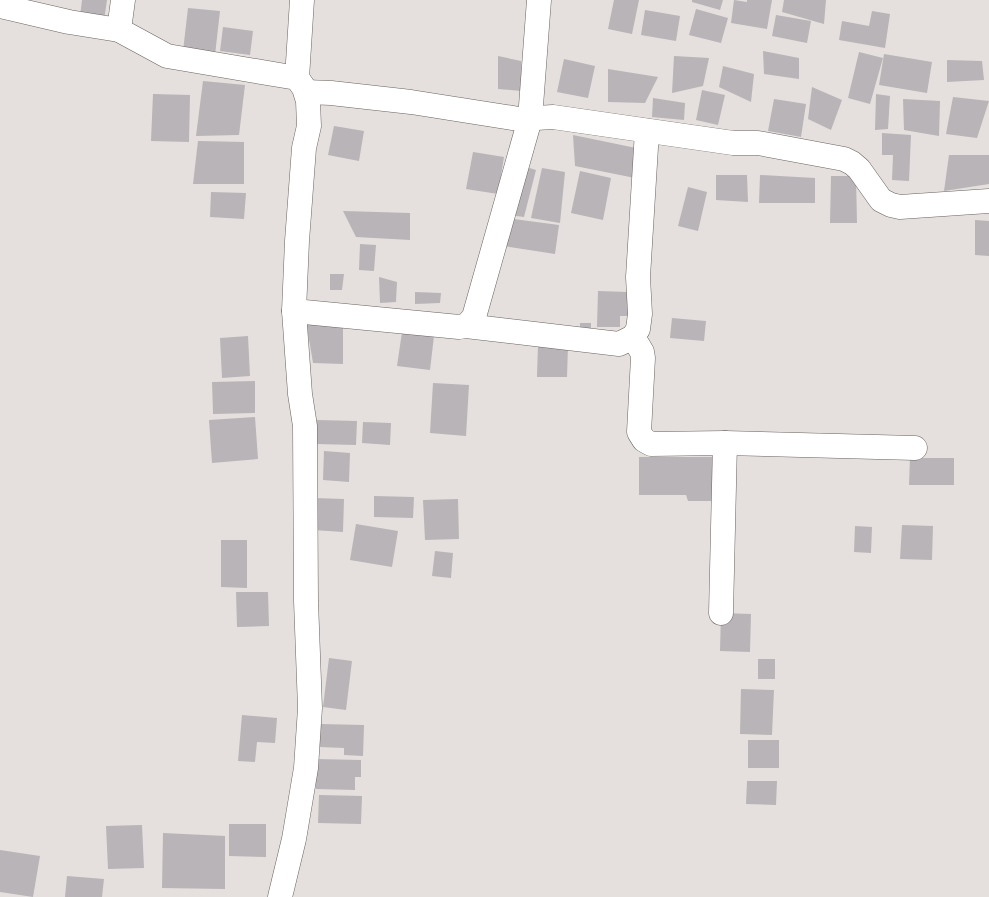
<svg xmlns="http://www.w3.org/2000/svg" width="989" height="897" font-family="'Fira Sans Condensed',sans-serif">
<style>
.building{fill:#b8b4b8}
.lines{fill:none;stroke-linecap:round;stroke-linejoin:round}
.minor-casing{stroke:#686360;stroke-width:25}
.minor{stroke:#fff;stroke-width:24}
</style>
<rect width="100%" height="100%" fill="#e5e0dd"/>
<!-- building -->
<g class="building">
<path d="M82,0H107L104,21L80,17Z"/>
<path d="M614,0H639L632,34L608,29Z"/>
<path d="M692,0H723L720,10L692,2Z"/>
<path d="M734,0L747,2V0H772L767,29L731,23Z"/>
<path d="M784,0H826L824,24L782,12Z"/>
<path d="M188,8L220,11L215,55L183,51Z"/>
<path d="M696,9L728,18L721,43L689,35Z"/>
<path d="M645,10L680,16L676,41L641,35Z"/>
<path d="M872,11L890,14L885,48L839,40L842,21L869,26Z"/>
<path d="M776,15L811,21L807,43L772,36Z"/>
<path d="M223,27L253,31L250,55L220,51Z"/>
<path d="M763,51L799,58V79L764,74Z"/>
<path d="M859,52L883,58L870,104L848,98Z"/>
<path d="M884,54L932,62L927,93L879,85Z"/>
<path d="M498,56L521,61V91L498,89Z"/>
<path d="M674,56L709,58L703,86L672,93Z"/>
<path d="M564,59L595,66L588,98L557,92Z"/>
<path d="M947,60L982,61L984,80L947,82Z"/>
<path d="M723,66L754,74L751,102L719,87Z"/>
<path d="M608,69L658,77L645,103L608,102Z"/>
<path d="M203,81L245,85L239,135L196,136Z"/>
<path d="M812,87L842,100L831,130L808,119Z"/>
<path d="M702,90L725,95L718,125L696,120Z"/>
<path d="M153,94L190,95L189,142L151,141Z"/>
<path d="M876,94L890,96L888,129L875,130Z"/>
<path d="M953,97L989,101L977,138L946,134Z"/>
<path d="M653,98L685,103L684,120L652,117Z"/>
<path d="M774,99L806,104L801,137L768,131Z"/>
<path d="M903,99L940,101L939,136L904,130Z"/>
<path d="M334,126L364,131L359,161L328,155Z"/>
<path d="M882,133L911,135L909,181L892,180L893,155H882Z"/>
<path d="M573,135L636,148L635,178L575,166Z"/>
<path d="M198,141L244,142V184H193Z"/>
<path d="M473,152L504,157L498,194L466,189Z"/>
<path d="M949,155H989V184L944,191Z"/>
<path d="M523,166L536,170L524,217L509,215Z"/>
<path d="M542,168L565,172L560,223L531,218Z"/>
<path d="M580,171L611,178L603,220L571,213Z"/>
<path d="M716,175H747L748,202L716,200Z"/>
<path d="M760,175L815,178V203H759Z"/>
<path d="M831,176H856L857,223H830Z"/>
<path d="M688,187L707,192L698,231L678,226Z"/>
<path d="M211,192L246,193L244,219L210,217Z"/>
<path d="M343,211L410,213V240L356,237Z"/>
<path d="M507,218L559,225L555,254L503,246Z"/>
<path d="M975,220L989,221V256L975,255Z"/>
<path d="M360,244L376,245L374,271L359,270Z"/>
<path d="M330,274H344L342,290H330Z"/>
<path d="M379,277L397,282L396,302L380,303Z"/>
<path d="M598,291L628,292V316H620V327H597Z"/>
<path d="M415,292L441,293L440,303L415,304Z"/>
<path d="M672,318L706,321L704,341L670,338Z"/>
<path d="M306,321L343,325V364L313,363Z"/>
<rect x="580" y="323" width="11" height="8"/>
<path d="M402,332L434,336L430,370L397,366Z"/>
<path d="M248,336L250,376L222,378L220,338Z"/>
<path d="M538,344L568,345L567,377H537Z"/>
<path d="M255,381V413L213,414L212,382Z"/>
<path d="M433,383L469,385L466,436L430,433Z"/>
<path d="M255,417L258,459L212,463L209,420Z"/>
<path d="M317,420L357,421L356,445L316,444Z"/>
<path d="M363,422L391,423L390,445L362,443Z"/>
<path d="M324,451L350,453L349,482L323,480Z"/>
<path d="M639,457H712V501H688L686,495H639Z"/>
<path d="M910,458H954V485H909Z"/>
<path d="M374,496L414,497L413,518L374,517Z"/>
<path d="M314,498L344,499L343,532L313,530Z"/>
<path d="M458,499L459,539L425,540L423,500Z"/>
<path d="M356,524L398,531L392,567L350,560Z"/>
<path d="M902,525L933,526L932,560L900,559Z"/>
<path d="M855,526L872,527L871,553L854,552Z"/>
<path d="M221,540H247V588L221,587Z"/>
<path d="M435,551L453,553L451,578L432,576Z"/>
<path d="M236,592H268L269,626L237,627Z"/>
<path d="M721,613L751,614L750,652L720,651Z"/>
<path d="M329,658L352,661L346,710L323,707Z"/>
<rect x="758" y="659" width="17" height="20"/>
<path d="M741,689L774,690L772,735L740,734Z"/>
<path d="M242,715L277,718L275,743L257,742L255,762L238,761Z"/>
<path d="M320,724L364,725L363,756L344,755V748L320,747Z"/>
<rect x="748" y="740" width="31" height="28"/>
<path d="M316,759L361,760V777H355V790L316,789Z"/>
<path d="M747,781H777L776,805L746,804Z"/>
<path d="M319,795L362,796L361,824L318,823Z"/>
<path d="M229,824H266V857L229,856Z"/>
<path d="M142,825L144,868L108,869L106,826Z"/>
<path d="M163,833L225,836V889L162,888Z"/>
<path d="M0,850L40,856L33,897L0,892Z"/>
<path d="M67,876L104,879L102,897H65Z"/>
</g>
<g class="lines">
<defs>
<g id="minor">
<path d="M0,6L69,22L119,30L167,56L297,78L304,88L308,101L309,126L304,148L297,241L294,311L300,394L305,426L306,601L310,708L306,768L294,839L280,897"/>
<path d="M119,30L123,0"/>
<path d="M297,78L302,0"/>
<path d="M306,92L331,93L411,102L519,119L553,117L733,143H758L844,159L852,163L859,169L881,200L891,205L900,207L989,201"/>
<path d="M294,311L459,327L466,326L474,317L530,119L539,0"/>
<path d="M466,326L619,344L633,337L638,329L640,314L638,277L647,131"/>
<path d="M633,337L642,352L643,358L639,432L644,440L651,444L725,443L915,448"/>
<path d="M721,613L725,443"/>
</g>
</defs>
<!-- minor casing -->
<use href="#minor" class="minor-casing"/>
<!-- minor -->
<use href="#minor" class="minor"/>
</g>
</svg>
